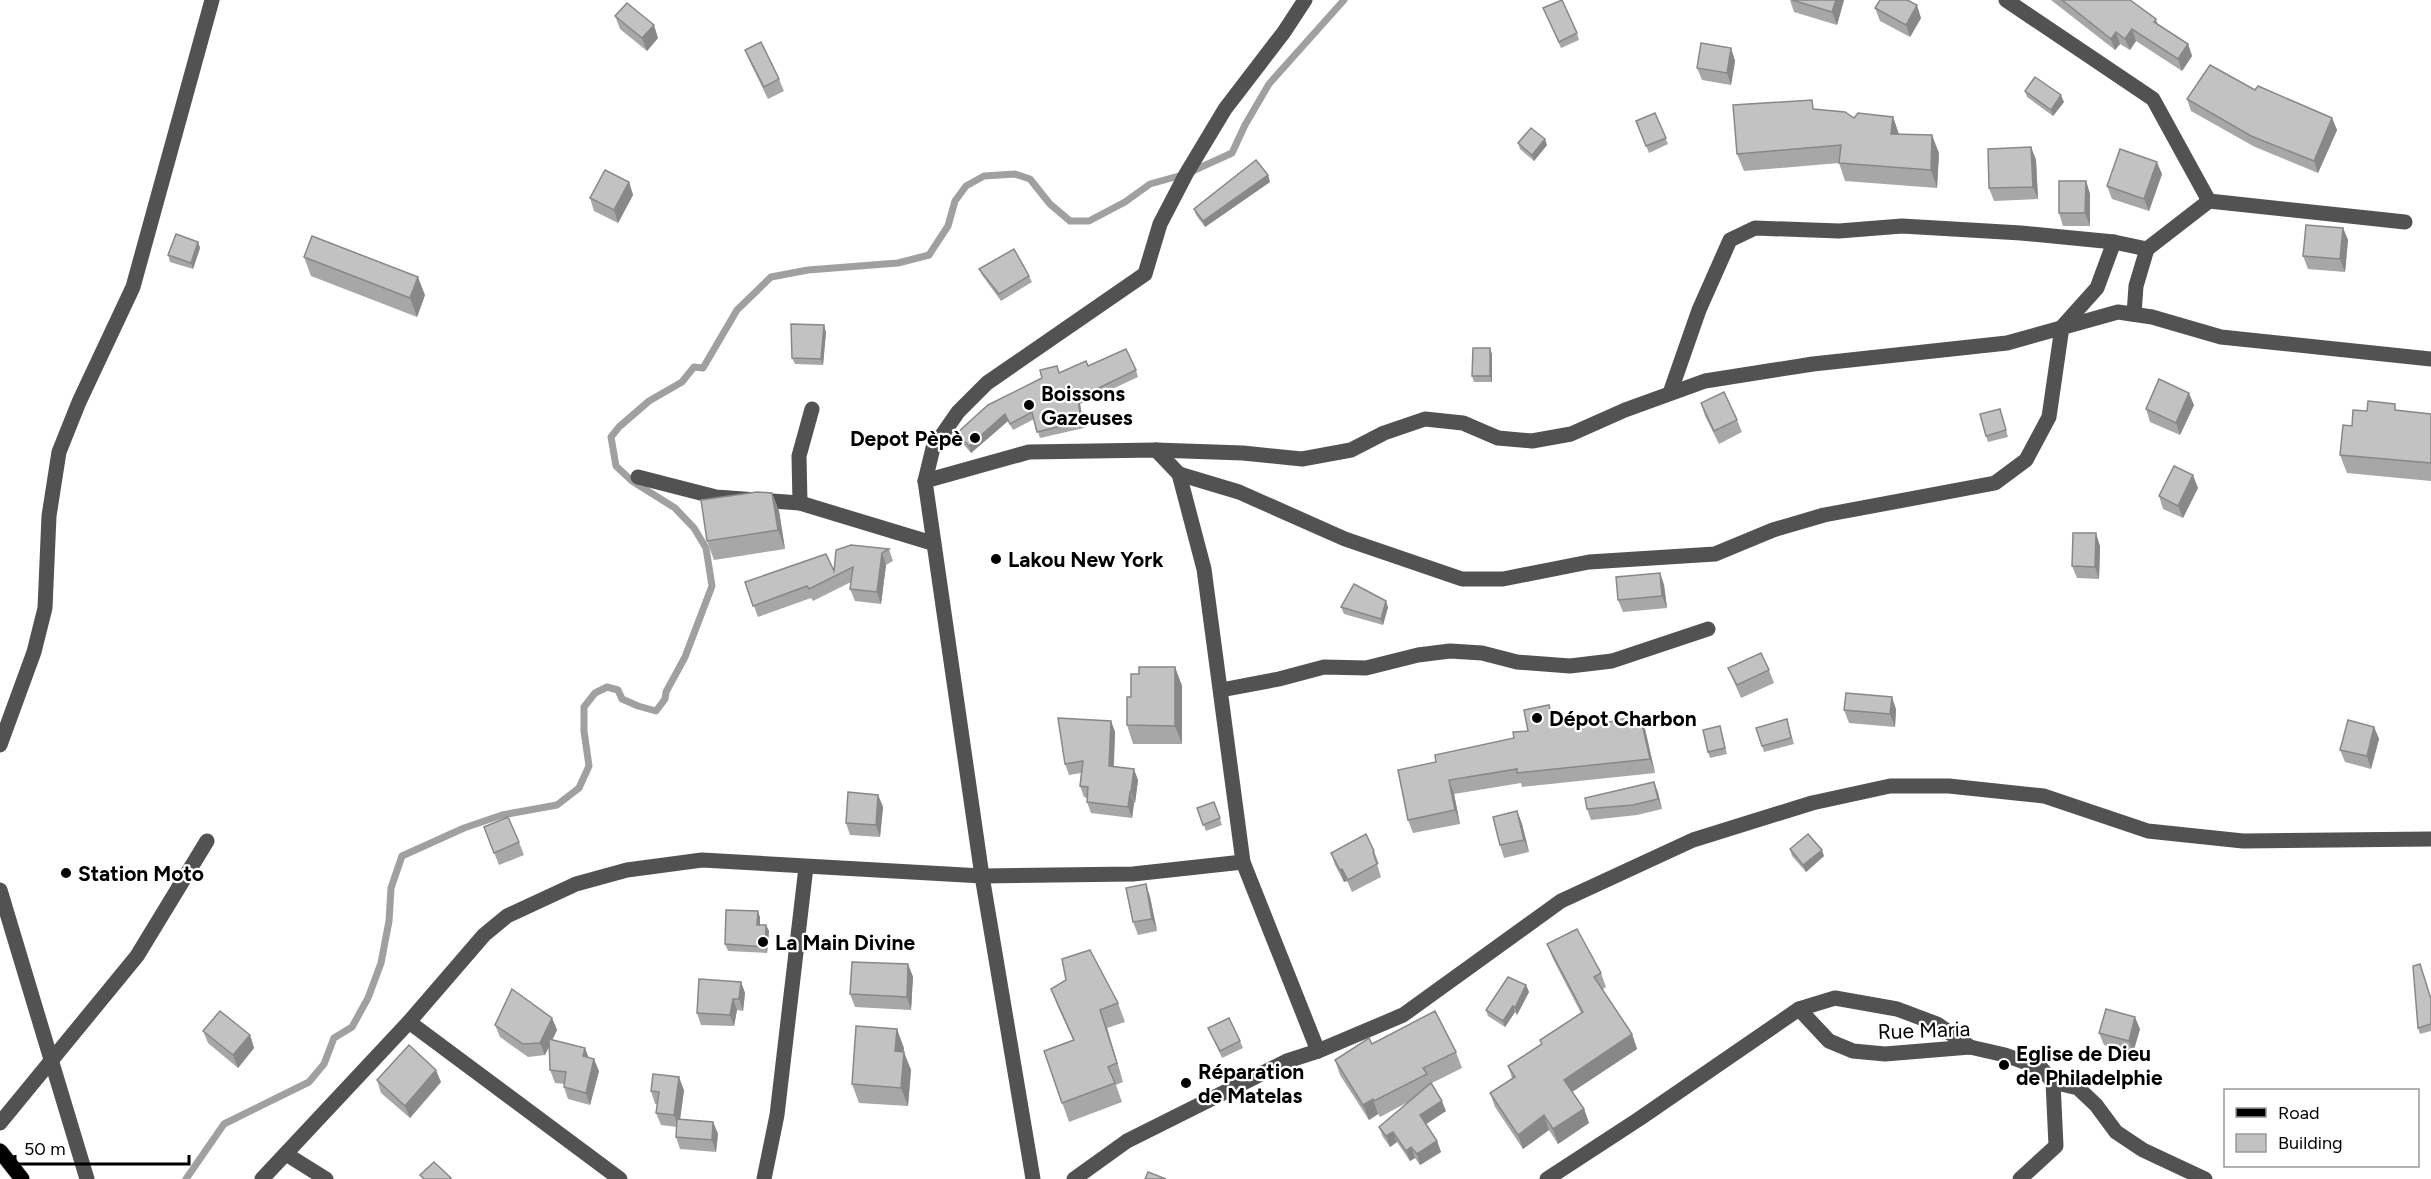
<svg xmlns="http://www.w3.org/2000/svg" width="2431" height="1179" font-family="Figtree,sans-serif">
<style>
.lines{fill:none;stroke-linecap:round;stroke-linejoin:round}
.stream{stroke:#a0a0a0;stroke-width:7}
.major-casing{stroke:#dbdbdb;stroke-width:17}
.minor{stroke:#525252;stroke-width:15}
.major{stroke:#000;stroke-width:15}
.wall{fill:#a7a7a7}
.shaded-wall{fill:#888}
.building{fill:#c2c2c2;stroke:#888;stroke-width:1.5}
.poi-dot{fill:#000;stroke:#fff;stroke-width:2}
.labels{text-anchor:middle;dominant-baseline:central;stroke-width:4.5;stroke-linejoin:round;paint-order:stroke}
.poi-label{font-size:21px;font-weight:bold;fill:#000;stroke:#fff;text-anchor:start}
.street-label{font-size:21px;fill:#000;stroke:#fff}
</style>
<rect width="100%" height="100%" fill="#fff"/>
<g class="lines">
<!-- stream -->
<path class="stream" d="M186,1179L224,1124L309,1082L324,1064L334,1038L352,1027L368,998L381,963L389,921L391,888L402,856L464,828L502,815L557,805L579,788L589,766L584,731V707L595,693L607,687L618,690L622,699L638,706L656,711L665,699L666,692L685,657L712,586L706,548L694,528L675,508L632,481L616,466L611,437L619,427L649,401L682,382L694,367L703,368L737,310L771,277L808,270L898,263L929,255L948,226L955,201L966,186L984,176L1015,174L1030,179L1050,204L1070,221H1089L1125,202L1150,184L1186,174L1232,153L1245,125L1269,84L1344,0"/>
<defs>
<path id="major" d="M0,1151L22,1179"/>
</defs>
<!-- major casing -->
<use href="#major" class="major-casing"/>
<!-- minor -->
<g class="minor">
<path d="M2209,201L2405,222"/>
<path d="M2134,314L2136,286L2147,249"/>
<path d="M1670,393L1699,310L1730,240L1755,228L1839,231L1902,226L2021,233L2114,242"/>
<path d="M1156,450L1179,474L1204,569L1243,862L1318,1051"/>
<path d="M1179,474L1239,492L1345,539L1462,579H1503L1589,562L1715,554L1773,530L1824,515L1995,483L2026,460L2049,417L2062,327L2097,288L2114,242L2147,249L2209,201L2153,99L2006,0"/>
<path d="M638,477L716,497L800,503L932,543"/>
<path d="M925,481L933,448L958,412L987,383L1145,274L1160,224L1186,174L1225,109L1284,32L1305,0"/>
<path d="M800,503L799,456L812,409"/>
<path d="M1221,690L1279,679L1324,667L1366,668L1418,655L1450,651L1482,653L1517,662L1570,666L1612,661L1708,629"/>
<path d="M0,745L34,652L45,608L49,516L59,452L79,402L133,287L212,0"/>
<path d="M0,890L87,1179"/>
<path d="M1799,1009L1829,1041L1853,1051L1885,1054L1970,1047L2005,1055L2041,1068L2053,1082L2078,1088L2096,1105L2116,1132L2143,1150L2205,1179"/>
<path d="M409,1022L620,1179"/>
<path d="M0,1123L137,956L207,841"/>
<path d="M286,1154L326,1179"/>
<path d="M262,1179L409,1022L484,935L507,916L576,884L627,870L702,860L982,876L1133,874L1243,862"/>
<path d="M764,1179L777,1115L806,867"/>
<path d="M1033,1179L982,876L925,481L1029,452L1156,450L1243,453L1302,459L1351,450L1384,433L1425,419L1463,423L1498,438L1532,441L1571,434L1625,410L1705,381L1813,364L2007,343L2118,312L2152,317L2221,337L2431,359"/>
<path d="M1074,1179L1127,1141L1287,1061L1318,1051L1403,1015L1561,901L1693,840L1812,803L1890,786H1949L2044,796L2148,831L2243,841L2431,839"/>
<path d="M1547,1179L1639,1119L1799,1009L1835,998L1897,1009L1937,1024L1970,1047"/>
<path d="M2020,1179L2056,1146L2053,1082"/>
</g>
<!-- major -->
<use href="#major" class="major"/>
</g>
<!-- wall -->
<g class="wall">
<path d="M1790,0H1844L1837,25L1794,12Z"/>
<path d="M2051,0H2130L2156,19L2159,26L2188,44L2192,56L2182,71L2136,41L2130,50L2120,44L2115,50Z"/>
<path d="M1543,8L1577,33L1579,40L1561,48Z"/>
<path d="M1875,8L1921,18L1910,37L1880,21Z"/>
<path d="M615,16L658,38L647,51L620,29Z"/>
<path d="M1731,48L1735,61L1731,85L1702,80L1697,68Z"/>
<path d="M745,50L779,79L784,91L768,99L750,62Z"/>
<path d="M2255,90L2332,118L2337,130L2318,173L2255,147L2191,111L2187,99Z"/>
<path d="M2025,91L2064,102L2053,116L2027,97Z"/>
<path d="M1816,109L1854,118L1893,117L1899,134L1939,153L1937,188L1845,181L1839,163L1744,171L1737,154Z"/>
<path d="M1655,113L1668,144L1649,153L1636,121Z"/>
<path d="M1518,143L1547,145L1534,161L1520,149Z"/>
<path d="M2031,147L2036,160L2038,199L1994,201L1989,188Z"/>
<path d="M2162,174L2149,211L2112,199L2107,186Z"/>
<path d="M1268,175L1270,182L1205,227L1196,215L1194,209Z"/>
<path d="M2086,181L2090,194V226H2063L2059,213Z"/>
<path d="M629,182L633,195L618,223L594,211L590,198Z"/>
<path d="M2343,228L2348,240L2345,272L2308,269L2303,256Z"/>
<path d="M198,242L200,248L193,269L170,262L168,255Z"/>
<path d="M304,257L425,295L417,317L311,276Z"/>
<path d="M979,269L1029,276L1032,282L1001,301L982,275Z"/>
<path d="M826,332L823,365L795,364L792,358Z"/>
<path d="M1492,354V382H1474L1472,376Z"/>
<path d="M1088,366L1136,370L1138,377L1080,404L1084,428L1040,438L1034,419L1013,430L1008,421L971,453L959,439L957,433L1042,378Z"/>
<path d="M1701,403L1737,420L1742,432L1719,444L1705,416Z"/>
<path d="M2194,405L2180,435L2150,422L2146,409Z"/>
<path d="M2000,409L2008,437L1988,442L1986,436Z"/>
<path d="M2367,411H2398L2431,414V481L2347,473L2340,455L2352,426Z"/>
<path d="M2198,488L2183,518L2163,509L2159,496Z"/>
<path d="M772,493L779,511L785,549L714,560L707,541Z"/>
<path d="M2100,546L2099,579L2077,578L2072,566Z"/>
<path d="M889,549L893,561L886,565L881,604L855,601L850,589L851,582L813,601L811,598L758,617L745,582L834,571Z"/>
<path d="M1660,573L1664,585L1667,608L1623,612L1618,600Z"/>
<path d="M1341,607H1388L1383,625L1344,614Z"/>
<path d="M1175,667L1182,686V744H1133L1127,725L1131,697L1139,674Z"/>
<path d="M1728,668L1769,670L1774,683L1741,698Z"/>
<path d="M1549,705L1555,722L1645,729L1655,773L1522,787L1521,783L1454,794L1460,824L1413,833L1408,820L1436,762L1514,738L1528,731Z"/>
<path d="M1896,709L1895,727L1849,723L1844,710Z"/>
<path d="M1111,721L1115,732L1114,767L1138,780L1135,803H1134L1132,818L1091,813L1087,802V798L1084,797L1080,786L1081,773L1069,775L1065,764Z"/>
<path d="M1789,726L1794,744L1764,752L1762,746Z"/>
<path d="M2374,727L2379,739L2371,769L2345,762L2340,750Z"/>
<path d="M1722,733L1727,754L1710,758L1708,752Z"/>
<path d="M1654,782L1662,809L1637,815L1591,820L1587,809Z"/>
<path d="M878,795L883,807L880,837L850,835L846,823Z"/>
<path d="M1214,802L1222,825L1206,831L1197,808Z"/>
<path d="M1517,811L1522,824L1529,852L1504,858L1500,845Z"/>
<path d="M484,827L519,842L524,855L499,865Z"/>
<path d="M1790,849L1824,856L1806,872L1792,856Z"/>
<path d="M1374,851L1379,864H1377L1381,877L1352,892L1347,881L1344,882L1335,865L1331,853Z"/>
<path d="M1146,884L1150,897L1157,931L1138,935L1133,922Z"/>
<path d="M760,917V925H766L769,931L767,953L728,951L725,944Z"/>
<path d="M1547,944L1601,973L1606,987L1602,990L1632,1034L1637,1049L1572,1092L1584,1109L1589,1123L1558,1144L1549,1130L1523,1149L1495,1107L1490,1093L1512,1078L1508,1066L1541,1044L1540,1040L1581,1013L1553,959Z"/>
<path d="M908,964L913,977L911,1010L855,1007L850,994Z"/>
<path d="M741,982L745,993L743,1011L737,1010L734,1026L701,1025L697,1013Z"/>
<path d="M1526,985L1529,992L1517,1015L1515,1012L1505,1027L1488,1016L1486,1010Z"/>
<path d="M1051,989L1118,1003L1125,1022L1107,1028L1123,1082L1116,1085L1122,1102L1069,1122L1044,1051L1073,1040L1058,1007Z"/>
<path d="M2431,998V1031L2420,1034L2418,1028Z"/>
<path d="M552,1018L557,1030L552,1040L589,1057L599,1071L590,1105L568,1099L564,1087V1084L555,1083L550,1070V1045L545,1055L528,1057L500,1037L495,1025Z"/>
<path d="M1208,1028L1240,1041L1243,1048L1222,1058Z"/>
<path d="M2140,1029L2133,1053L2104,1045L2099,1033Z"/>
<path d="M203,1031L250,1035L254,1048L238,1068L208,1043Z"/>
<path d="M1372,1044L1456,1052L1462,1068L1430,1084L1446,1111L1426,1124L1437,1141L1441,1152L1420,1165L1415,1158L1410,1161L1397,1142L1390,1147L1383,1137L1379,1127L1410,1101L1380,1117L1378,1114L1369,1120L1340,1075L1335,1060Z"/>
<path d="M904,1048L903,1052L911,1070L908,1106L859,1103L852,1084Z"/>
<path d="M377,1080L441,1082L410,1118L381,1093Z"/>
<path d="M684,1090L680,1119L713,1122L718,1134L716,1152L680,1149L676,1137L677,1127L661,1125L656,1113L657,1104H655L651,1091Z"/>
</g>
<!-- shaded-wall -->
<g class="shaded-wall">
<path d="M1836,0H1844L1837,25L1832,12Z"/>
<path d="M1917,5L1921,18L1910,37L1906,25Z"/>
<path d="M654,25L658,38L647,51L642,38Z"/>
<path d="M2132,29L2136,41L2130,50L2125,39Z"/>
<path d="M2116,32L2120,44L2115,50L2111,39Z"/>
<path d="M2188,44L2192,56L2182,71L2178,59Z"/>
<path d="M1731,48L1735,61L1731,85L1727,73Z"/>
<path d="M2061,95L2064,102L2053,116L2051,110Z"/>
<path d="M1893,117L1899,135L1891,134Z"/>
<path d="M2332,118L2337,130L2318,173L2314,161Z"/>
<path d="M1932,135L1939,153L1937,188L1931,170Z"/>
<path d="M1545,139L1547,145L1534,161L1532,155Z"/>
<path d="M2031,147L2036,160L2038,199L2033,187Z"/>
<path d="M2157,162L2162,174L2149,211L2144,199Z"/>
<path d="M1268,175L1270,182L1205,227L1203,221Z"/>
<path d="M2086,181L2090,194V226L2085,213Z"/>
<path d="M629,182L633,195L618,223L614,210Z"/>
<path d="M2343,228L2348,240L2345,272L2340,259Z"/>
<path d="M198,242L200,248L193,269L191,263Z"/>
<path d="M418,277L425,295L417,317L410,298Z"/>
<path d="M824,325L826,332L823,365L821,359Z"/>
<path d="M1490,348L1492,354V382L1490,376Z"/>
<path d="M2189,393L2194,405L2180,435L2176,423Z"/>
<path d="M1078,398L1080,404L1084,428L1081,421Z"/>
<path d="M1005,414L1008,421L971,453L969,446Z"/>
<path d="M2193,475L2198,488L2183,518L2178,506Z"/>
<path d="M772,493L779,511L785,549L778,530Z"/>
<path d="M2096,533L2100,546L2099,579L2095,567Z"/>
<path d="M882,553L886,565L881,604L877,592Z"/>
<path d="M1660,573L1664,585L1667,608L1662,596Z"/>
<path d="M1386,601L1388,607L1383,625L1381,619Z"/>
<path d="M1175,667L1182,686V744L1175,726Z"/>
<path d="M1892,697L1896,709L1895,727L1890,714Z"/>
<path d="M1549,705L1554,719L1558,736L1553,722Z"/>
<path d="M1640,715L1645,729L1655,773L1650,759Z"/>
<path d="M1111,721L1115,732L1113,777L1109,766Z"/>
<path d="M2374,727L2379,739L2371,769L2367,756Z"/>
<path d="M1134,769L1138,780L1135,803L1131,792Z"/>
<path d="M1449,780L1454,794L1460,824L1455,810Z"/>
<path d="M1654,782L1658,792L1662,809L1658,799Z"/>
<path d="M1130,792L1134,803L1132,818L1128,807Z"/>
<path d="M878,795L883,807L880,837L876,825Z"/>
<path d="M1517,811L1522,824L1529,852L1524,840Z"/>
<path d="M1822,850L1824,856L1806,872L1803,865Z"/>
<path d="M1342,869L1347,881L1344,882L1340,870Z"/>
<path d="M1146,884L1150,897L1157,931L1152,919Z"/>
<path d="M758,911L760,917V931L757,925Z"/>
<path d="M766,925L769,931L767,953L765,947Z"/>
<path d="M908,964L913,977L911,1010L907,997Z"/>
<path d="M741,982L745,993L743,1011L739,999Z"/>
<path d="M1526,985L1529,992L1517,1015L1515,1008Z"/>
<path d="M733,999L737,1010L734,1026L730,1015Z"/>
<path d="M1513,1006L1515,1012L1505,1027L1503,1021Z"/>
<path d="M1100,1010L1107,1028L1123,1082L1117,1063Z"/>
<path d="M2135,1017L2140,1029L2133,1053L2129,1041Z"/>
<path d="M552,1018L557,1030L545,1055L540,1043Z"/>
<path d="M897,1029L904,1048L902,1070L895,1051Z"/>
<path d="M1632,1034L1637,1049L1569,1094L1564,1080Z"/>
<path d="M250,1035L254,1048L238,1068L233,1055Z"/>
<path d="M585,1048L590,1061L583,1056Z"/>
<path d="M904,1052L911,1070L908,1106L901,1088Z"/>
<path d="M594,1059L599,1071L590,1105L586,1093Z"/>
<path d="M436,1070L441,1082L410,1118L405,1106Z"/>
<path d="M679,1077L684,1090L679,1127L674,1115Z"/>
<path d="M1373,1099L1378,1114L1369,1120L1363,1105Z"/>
<path d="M1442,1101L1446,1111L1423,1126L1420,1115Z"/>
<path d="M1584,1109L1589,1123L1558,1144L1553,1129Z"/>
<path d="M1544,1115L1549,1130L1523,1149L1518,1135Z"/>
<path d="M713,1122L718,1134L716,1152L712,1140Z"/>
<path d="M1393,1132L1397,1142L1390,1147L1386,1136Z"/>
<path d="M1437,1141L1441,1152L1420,1165L1417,1154Z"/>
<path d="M1411,1147L1415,1158L1410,1161L1406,1151Z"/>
</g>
<!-- building -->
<g class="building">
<path d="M1562,0L1577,33L1559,42L1543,8Z"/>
<path d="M1792,0H1836L1832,12Z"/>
<path d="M1880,0H1907L1917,5L1906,25L1875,8Z"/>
<path d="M2062,0H2130L2156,19L2154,22L2188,44L2178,59L2132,29L2125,39L2116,32L2111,39Z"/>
<path d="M627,3L654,25L642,38L615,16Z"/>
<path d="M761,42L779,79L764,87L745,50Z"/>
<path d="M1701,43L1731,48L1727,73L1697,68Z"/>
<path d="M2210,65L2255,90L2258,86L2332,118L2314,161L2251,136L2187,99Z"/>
<path d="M2035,77L2061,95L2051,110L2025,91Z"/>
<path d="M1812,100L1813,109L1845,112L1854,118L1858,113L1893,117L1891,134L1932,135L1931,170L1839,163L1841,145L1737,154L1733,105Z"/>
<path d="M1655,113L1666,138L1646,146L1636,121Z"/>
<path d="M1531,128L1545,139L1532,155L1518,143Z"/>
<path d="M2031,147L2033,187L1989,188L1988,149Z"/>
<path d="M2120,149L2157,162L2144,199L2107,186Z"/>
<path d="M1256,160L1268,175L1203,221L1194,209Z"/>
<path d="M605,170L629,182L614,210L590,198Z"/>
<path d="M2059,181H2086L2085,213H2059Z"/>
<path d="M2306,225L2343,228L2340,259L2303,256Z"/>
<path d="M176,234L198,242L191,263L168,255Z"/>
<path d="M312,236L418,277L410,298L304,257Z"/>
<path d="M1014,249L1029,276L999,294L979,269Z"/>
<path d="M791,324L824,325L821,359L792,358Z"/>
<path d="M1473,348H1490V376H1472Z"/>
<path d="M1126,349L1136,370L1078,398L1081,421L1037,432L1032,412L1010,424L1005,414L969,446L957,433L988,405L1042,378L1040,370L1057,366L1059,373L1086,361L1088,366Z"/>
<path d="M2159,379L2189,393L2176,423L2146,409Z"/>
<path d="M1724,392L1737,420L1714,431L1701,403Z"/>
<path d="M2368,401L2395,404V410L2431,414V463L2340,455L2343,425L2352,426L2353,410L2367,411Z"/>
<path d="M2000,409L2006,430L1986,436L1980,414Z"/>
<path d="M2174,466L2193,475L2178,506L2159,496Z"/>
<path d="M757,492L772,493L778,530L707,541L701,500Z"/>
<path d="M2073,533H2096L2095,567L2072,566Z"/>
<path d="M851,545L889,549L882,553L877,592L850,589L853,567L809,589L807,586L753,606L745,582L826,554L834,571L836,550Z"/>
<path d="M1660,573L1662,596L1618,600L1616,577Z"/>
<path d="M1354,584L1386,601L1381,619L1341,607Z"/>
<path d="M1761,653L1769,670L1737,685L1728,668Z"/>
<path d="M1139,667H1175V726L1127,725V697H1131V674H1139Z"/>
<path d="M1846,693L1892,697L1890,714L1844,710Z"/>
<path d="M1549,705L1553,722L1590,717L1592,726L1640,715L1650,759L1517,773V769L1449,780L1455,810L1408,820L1398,770L1436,762L1435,755L1514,738L1513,732L1528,731L1524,710Z"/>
<path d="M1058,718L1111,721L1109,766L1134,769L1131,792H1130L1128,807L1087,802L1088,787L1080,786L1083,761L1065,764Z"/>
<path d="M1787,719L1791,738L1762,746L1756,728Z"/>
<path d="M2348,720L2374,727L2367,756L2340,750Z"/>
<path d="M1720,726L1725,748L1708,752L1703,730Z"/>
<path d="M1654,782L1658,799L1633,805L1587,809L1585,798Z"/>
<path d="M848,792L878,795L876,825L846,823Z"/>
<path d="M1214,802L1220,818L1203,825L1197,808Z"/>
<path d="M1517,811L1524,840L1500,845L1493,817Z"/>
<path d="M508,817L519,842L494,853L484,827Z"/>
<path d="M1366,834L1374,851L1373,852L1377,864L1348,880L1342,869L1340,870L1331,853Z"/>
<path d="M1808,834L1822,850L1803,865L1790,849Z"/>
<path d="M1146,884L1152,919L1133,922L1126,888Z"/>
<path d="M726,910L758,911L757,925H766L765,947L725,944Z"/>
<path d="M1577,929L1601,973L1594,977L1632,1034L1564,1080L1584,1109L1553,1129L1544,1115L1518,1135L1490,1093L1515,1077L1508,1066L1542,1044L1540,1040L1583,1012L1547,944Z"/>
<path d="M1090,950L1118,1003L1100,1010L1117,1063L1108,1067L1115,1083L1062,1103L1044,1051L1074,1040L1051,989L1066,980L1062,959Z"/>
<path d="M852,962L908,964L907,997L850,994Z"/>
<path d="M2420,964L2431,999V1024L2418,1028L2413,966Z"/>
<path d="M1508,977L1526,985L1515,1008L1513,1006L1503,1021L1486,1010Z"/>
<path d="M699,979L741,982L739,999H733L730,1015L697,1013Z"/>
<path d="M512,989L552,1018L540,1043L523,1044L495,1025Z"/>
<path d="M2106,1009L2135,1017L2129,1041L2099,1033Z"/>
<path d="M220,1011L250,1035L233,1055L203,1031Z"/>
<path d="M1435,1011L1456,1052L1423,1068L1427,1074L1374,1101L1373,1099L1363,1105L1335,1060L1369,1038L1372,1044Z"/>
<path d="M1229,1018L1240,1041L1220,1051L1208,1028Z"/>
<path d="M856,1026L897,1029L895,1051L904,1052L901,1088L852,1084Z"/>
<path d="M549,1039L585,1048L583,1056L594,1059L586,1093L564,1087L566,1072L550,1070Z"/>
<path d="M409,1045L436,1070L405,1106L377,1080Z"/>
<path d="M653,1074L679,1077L674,1115L656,1113L659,1092L651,1091Z"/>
<path d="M1431,1083L1442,1101L1420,1115L1437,1141L1417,1154L1411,1147L1406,1151L1393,1132L1386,1136L1379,1127Z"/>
<path d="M677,1119L713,1122L712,1140L676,1137Z"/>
<path d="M434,1162L451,1178L450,1179H424L420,1175Z"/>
<path d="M1148,1172L1166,1179H1145Z"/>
</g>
<!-- markers -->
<g class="poi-dot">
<circle cx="1029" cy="405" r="6"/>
<circle cx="975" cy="438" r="6"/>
<circle cx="996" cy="559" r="6"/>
<circle cx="1537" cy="718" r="6"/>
<circle cx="66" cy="873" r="6"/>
<circle cx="763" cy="942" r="6"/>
<circle cx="2004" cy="1065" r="6"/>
<circle cx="1186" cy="1083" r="6"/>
</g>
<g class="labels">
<!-- poi labels -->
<g class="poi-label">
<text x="1041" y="393">Boissons<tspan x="1041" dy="24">Gazeuses</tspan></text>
<text x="963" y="438" text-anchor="end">Depot Pèpè</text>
<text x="1008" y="559">Lakou New York</text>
<text x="1549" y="718">Dépot Charbon</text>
<text x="78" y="873">Station Moto</text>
<text x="775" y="942">La Main Divine</text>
<text x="2016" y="1053">Eglise de Dieu<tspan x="2016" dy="24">de Philadelphie</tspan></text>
<text x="1198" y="1071">Réparation<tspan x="1198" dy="24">de Matelas</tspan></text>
</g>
<!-- street labels -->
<g class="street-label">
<text transform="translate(1924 1030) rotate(-2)">Rue Maria</text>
</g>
</g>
<!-- legend -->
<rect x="2224" y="1089" width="195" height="78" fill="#ffffff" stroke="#999999" stroke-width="1.5"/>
<rect x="2236" y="1108" width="30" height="9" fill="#000000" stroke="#999999" stroke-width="1.5"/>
<text x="2278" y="1119" font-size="18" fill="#000000">Road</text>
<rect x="2236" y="1134" width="30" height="18" fill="#c2c2c2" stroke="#999999" stroke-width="1.5"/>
<text x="2278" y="1149" font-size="18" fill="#000000">Building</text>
<!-- scale -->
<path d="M15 1155v9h174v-9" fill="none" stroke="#000000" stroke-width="3"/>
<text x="24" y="1155" font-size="18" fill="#000000" stroke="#ffffff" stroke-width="4.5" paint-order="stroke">50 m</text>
</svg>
